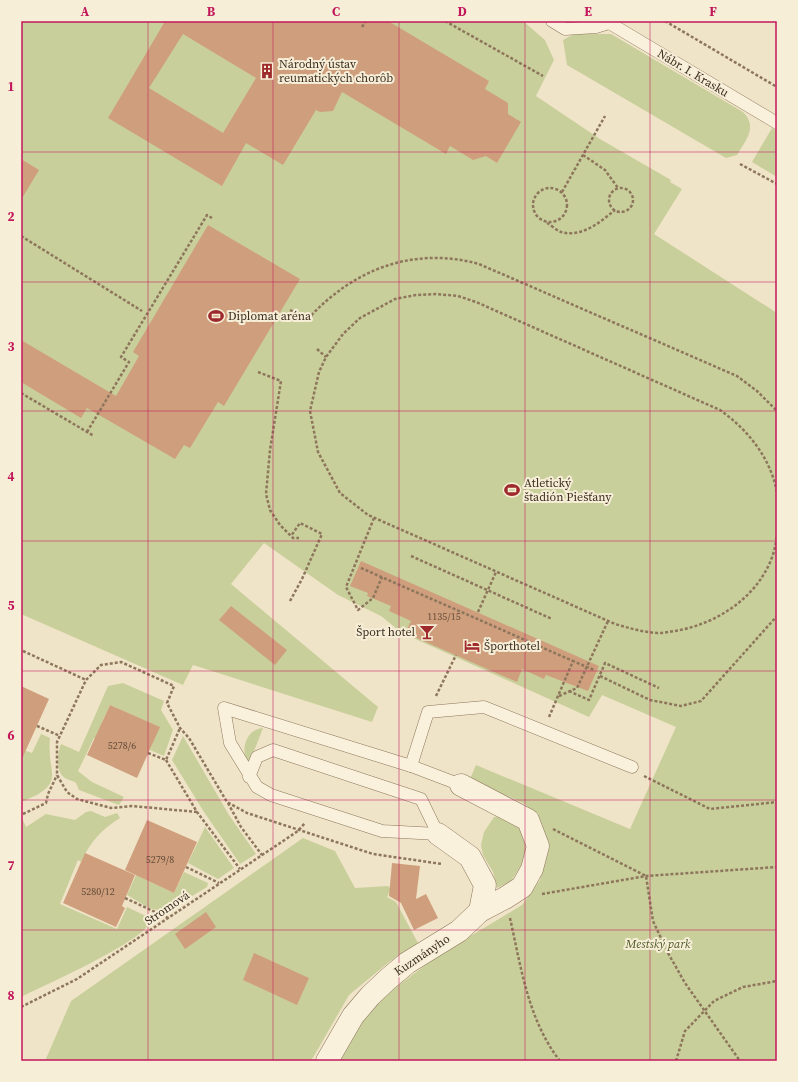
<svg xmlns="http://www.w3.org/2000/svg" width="798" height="1082" font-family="'Source Serif 4',serif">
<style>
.green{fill:#c9cf9b}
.building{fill:#cf9f7d;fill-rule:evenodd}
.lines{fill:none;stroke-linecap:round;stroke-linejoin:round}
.lane-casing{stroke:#8d765c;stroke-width:13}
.street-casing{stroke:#8d765c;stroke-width:23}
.path{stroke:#8d765c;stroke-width:2.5;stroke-dasharray:3 2;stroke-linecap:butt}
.lane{stroke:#faf1dc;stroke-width:12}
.street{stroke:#faf1dc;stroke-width:22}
.grid{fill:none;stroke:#c2185b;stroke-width:1;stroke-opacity:0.55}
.labels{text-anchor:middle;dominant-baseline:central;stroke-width:4;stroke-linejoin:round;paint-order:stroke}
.number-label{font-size:10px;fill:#624a37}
.poi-label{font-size:12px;fill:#3d2e20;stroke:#f7eed8;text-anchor:start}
.street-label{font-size:12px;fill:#3d2e20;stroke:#f7eed8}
.park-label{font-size:12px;font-style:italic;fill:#4d5a26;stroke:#f7eed8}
.neatline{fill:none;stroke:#c2185b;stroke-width:1.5}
.grid-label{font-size:13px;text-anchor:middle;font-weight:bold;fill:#c2185b}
</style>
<rect width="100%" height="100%" fill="#f0e4c8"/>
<!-- green -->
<g class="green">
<path d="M21,21H523L545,40L554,60L536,96L600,139L671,180L670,182L682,189L654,234L777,313V1061H333L360,1014L439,955L522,905L540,880L547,846L536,816L525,804L470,779L476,765L630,829L676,727L602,695L589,717L402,633L381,616L338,595L264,543L231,584L378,707L372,722L193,665L183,685L21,614Z"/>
<path d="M574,34H611L743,112C758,127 746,140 737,155L726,158L567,65L563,40Z"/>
<path d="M772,128L777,131V177L752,162Z"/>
<path d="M123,683L164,701L161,710L173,730L164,756L150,750L159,727L110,705L102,722L105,724L98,740L94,738L78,771L92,782L124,797L119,805L79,790L76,783C72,780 68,780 65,778C55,772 58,752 61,744L79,752L108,686Z"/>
<path d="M263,728L249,764C239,751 246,729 263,728Z"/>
<path d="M41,734L50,738C46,775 69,783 21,802V749L32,753Z"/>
<path d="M183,736L229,815L256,854L240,864L204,812L172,760Z"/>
<path d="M91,811L105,817L117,813L120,818C102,829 90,842 81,862L78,860L60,904L117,929L127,907L148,917L151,921C143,942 45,985 21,997V816L26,827L46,814L75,820L86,812Z"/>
<path d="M506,815L519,826L525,841L526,858L511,881L497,888L493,872L483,855L481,845L484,832L494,817Z"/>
<path d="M205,827L234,868L218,879L188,863Z"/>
<path d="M303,838L335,851L355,888L388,886L391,889L387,897L396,902L418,943L389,962L349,995L311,1061H45L71,1001Z"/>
<path d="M184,872L208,883L207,887L166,912L149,908L127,895L136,875L174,893Z"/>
</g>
<!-- building -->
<g class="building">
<path d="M160,21H388L489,81L485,89L508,103V114L521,122L497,163L486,156L473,160L450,146L446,154L342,92L333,111L320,112L316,110L283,165L246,143L222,186L108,118L164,23ZM183,34L256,78L223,133L149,88Z"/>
<path d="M21,159L39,170L21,200Z"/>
<path d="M208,225L300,279L224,406L218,402L190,448L184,445L175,459L87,408L81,418L21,382V340L116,396L139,356L133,352Z"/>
<path d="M361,561L599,666L588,691L546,675L544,679L522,669L517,682L405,633L411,621L389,611L391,606L367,596L368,593L350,586Z"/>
<path d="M231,606L287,650L275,665L219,620Z"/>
<path d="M21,686L49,699L21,761Z"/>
<path d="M110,705L160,727L137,778L87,755Z"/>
<path d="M147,820L197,842L174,893L125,870Z"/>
<path d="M85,853L135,875L122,906L125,908L116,927L63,903Z"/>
<path d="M392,863L420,866L416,899L426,894L438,918L414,930L401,903L389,896Z"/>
<path d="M206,912L216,927L185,949L175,934Z"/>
<path d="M254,953L309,978L297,1005L243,980Z"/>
</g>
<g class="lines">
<defs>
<g id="lane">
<path d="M552,21L565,29L596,27L609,23"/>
<path d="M606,21L777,123"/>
<path d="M411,766L428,712L484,707L632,767"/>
<path d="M249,777L257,757L273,750L421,799L438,834L382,831L271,795L257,787L230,743L224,708L411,766L461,785"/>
</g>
<g id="street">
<path d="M438,834L470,857L485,885L480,911"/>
<path d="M327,1061L353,1016L370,996L388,979L407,963L459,931L480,911L505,898L522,887L532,869L538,846L528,820L461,785"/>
</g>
</defs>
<!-- lane casing -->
<use href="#lane" class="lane-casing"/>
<!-- street casing -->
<use href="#street" class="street-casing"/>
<!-- path -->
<g class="path">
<path d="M445,21L543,76"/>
<path d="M665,21L777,87"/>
<path d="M362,27L366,21"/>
<path d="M583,155L605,170L618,188"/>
<path d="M740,164L777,184"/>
<circle cx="621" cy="200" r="12"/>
<circle cx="550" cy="205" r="17"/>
<path d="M562,192L605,116"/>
<path d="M547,223C551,225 556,230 561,232C582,238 600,222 615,210"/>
<path d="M21,236L142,311"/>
<path d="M290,310L308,319C353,269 414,246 479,264L737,376L757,391L777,411"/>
<path d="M317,349L326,357"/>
<path d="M258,372L281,381L270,450L266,494L270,510L280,525L293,538H299"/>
<path d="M21,393L94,436"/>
<path d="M87,432L129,362L121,357L207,215L212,218"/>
<path d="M777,492C770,457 748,430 720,410L476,302L458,296L436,294L416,295L395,299L360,318L343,334L326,357L319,372L310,411L318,452L340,493L368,515L615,624C629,628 642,632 657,633C663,633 669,632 675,631C724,623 772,587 777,535"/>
<path d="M374,518L346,587L358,610L373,598L382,577"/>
<path d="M411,556L552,619"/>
<path d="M361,568L573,661"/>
<path d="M290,601L302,579L322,534L300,523L291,536"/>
<path d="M478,612L496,572"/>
<path d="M23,651L86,680"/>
<path d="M600,676L650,700L681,706L701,701L777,616"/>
<path d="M569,691L589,700L605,663L659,688"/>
<path d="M436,696L456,655"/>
<path d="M559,696L577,688L608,621"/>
<path d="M549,717L573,661L594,670"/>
<path d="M37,726L60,736"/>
<path d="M148,753L166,760L180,728"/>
<path d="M166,760L197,812L240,869"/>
<path d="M644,776L710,809L777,802"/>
<path d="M228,803L241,827L262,855"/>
<path d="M197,812L132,806L111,808L77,799L67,792L57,775V742L86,680L101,665L121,662L174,686L167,703L180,728L189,738L227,802L247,813L373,854L442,864"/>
<path d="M23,814L46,803L48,794L57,775"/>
<path d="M553,829L646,876L653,921L668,953L685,983L740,1061"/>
<path d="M186,867L219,883"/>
<path d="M542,894L646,876L777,867"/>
<path d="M125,898L168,918"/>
<path d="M510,918C521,967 528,1020 560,1061"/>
<path d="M21,1007L77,979L298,831L305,823"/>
<path d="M676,1061L685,1031L714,1001L743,987L777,981"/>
</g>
<!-- lane -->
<use href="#lane" class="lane"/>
<!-- street -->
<use href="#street" class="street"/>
</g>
<!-- grid -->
<path class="grid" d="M148,21V1061M273,21V1061M399,21V1061M525,21V1061M650,21V1061M21,152H777M21,282H777M21,411H777M21,541H777M21,671H777M21,800H777M21,930H777"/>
<!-- icons -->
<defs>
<symbol id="building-bare" viewBox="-9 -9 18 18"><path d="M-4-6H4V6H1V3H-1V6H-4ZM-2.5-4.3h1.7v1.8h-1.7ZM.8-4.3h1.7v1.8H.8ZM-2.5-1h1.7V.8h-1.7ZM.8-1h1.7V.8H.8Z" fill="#9e2a2b" stroke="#f7eed8" stroke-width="2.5" paint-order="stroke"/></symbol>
<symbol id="stadium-bare" viewBox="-9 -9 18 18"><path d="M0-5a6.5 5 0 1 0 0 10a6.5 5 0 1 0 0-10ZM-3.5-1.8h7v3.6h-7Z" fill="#9e2a2b" stroke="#f7eed8" stroke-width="2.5" paint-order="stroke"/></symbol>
<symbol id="bar-bare" viewBox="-9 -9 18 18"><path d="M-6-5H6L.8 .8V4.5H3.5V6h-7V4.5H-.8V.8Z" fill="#9e2a2b" stroke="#f7eed8" stroke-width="2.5" paint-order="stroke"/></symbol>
<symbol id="hotel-bare" viewBox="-9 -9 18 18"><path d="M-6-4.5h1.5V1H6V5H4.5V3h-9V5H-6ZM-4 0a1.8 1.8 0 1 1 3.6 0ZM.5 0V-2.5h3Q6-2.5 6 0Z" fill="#9e2a2b" stroke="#f7eed8" stroke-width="2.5" paint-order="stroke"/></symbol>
</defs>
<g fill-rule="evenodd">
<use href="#building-bare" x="256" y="60" width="22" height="22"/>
<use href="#stadium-bare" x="205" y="305" width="22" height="22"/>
<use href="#stadium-bare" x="501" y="479" width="22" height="22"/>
<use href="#bar-bare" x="416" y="621" width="22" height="22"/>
<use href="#hotel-bare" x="461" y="635" width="22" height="22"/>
</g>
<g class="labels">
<!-- number labels -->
<g class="number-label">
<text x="444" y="616">1135/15</text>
<text x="122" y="745">5278/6</text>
<text x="160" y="859">5279/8</text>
<text x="98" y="891">5280/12</text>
</g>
<!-- poi labels -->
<g class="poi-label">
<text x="279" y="64">Národný ústav<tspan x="279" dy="14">reumatických chorôb</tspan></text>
<text x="228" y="316">Diplomat aréna</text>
<text x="524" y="483">Atletický<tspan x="524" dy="14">štadión Piešťany</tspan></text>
<text x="415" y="632" text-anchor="end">Šport hotel</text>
<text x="484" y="646">Športhotel</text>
</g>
<!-- street labels -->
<g class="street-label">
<text transform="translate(693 73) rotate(31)">Nábr. I. Krasku</text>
<text transform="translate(167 908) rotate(-34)">Stromová</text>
<text transform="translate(422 955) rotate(-34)">Kuzmányho</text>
</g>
<!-- park labels -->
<g class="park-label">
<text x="658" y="944">Mestský park</text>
</g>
</g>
<!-- border -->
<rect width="798" height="1082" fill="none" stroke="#f7eed8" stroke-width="44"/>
<rect x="22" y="22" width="754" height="1038" class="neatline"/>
<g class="grid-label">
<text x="85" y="16">A</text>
<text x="211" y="16">B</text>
<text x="336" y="16">C</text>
<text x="462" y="16">D</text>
<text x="588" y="16">E</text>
<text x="713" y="16">F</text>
<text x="11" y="91">1</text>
<text x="11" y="221">2</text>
<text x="11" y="351">3</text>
<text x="11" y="481">4</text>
<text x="11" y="610">5</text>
<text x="11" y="740">6</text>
<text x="11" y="870">7</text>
<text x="11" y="1000">8</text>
</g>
</svg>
